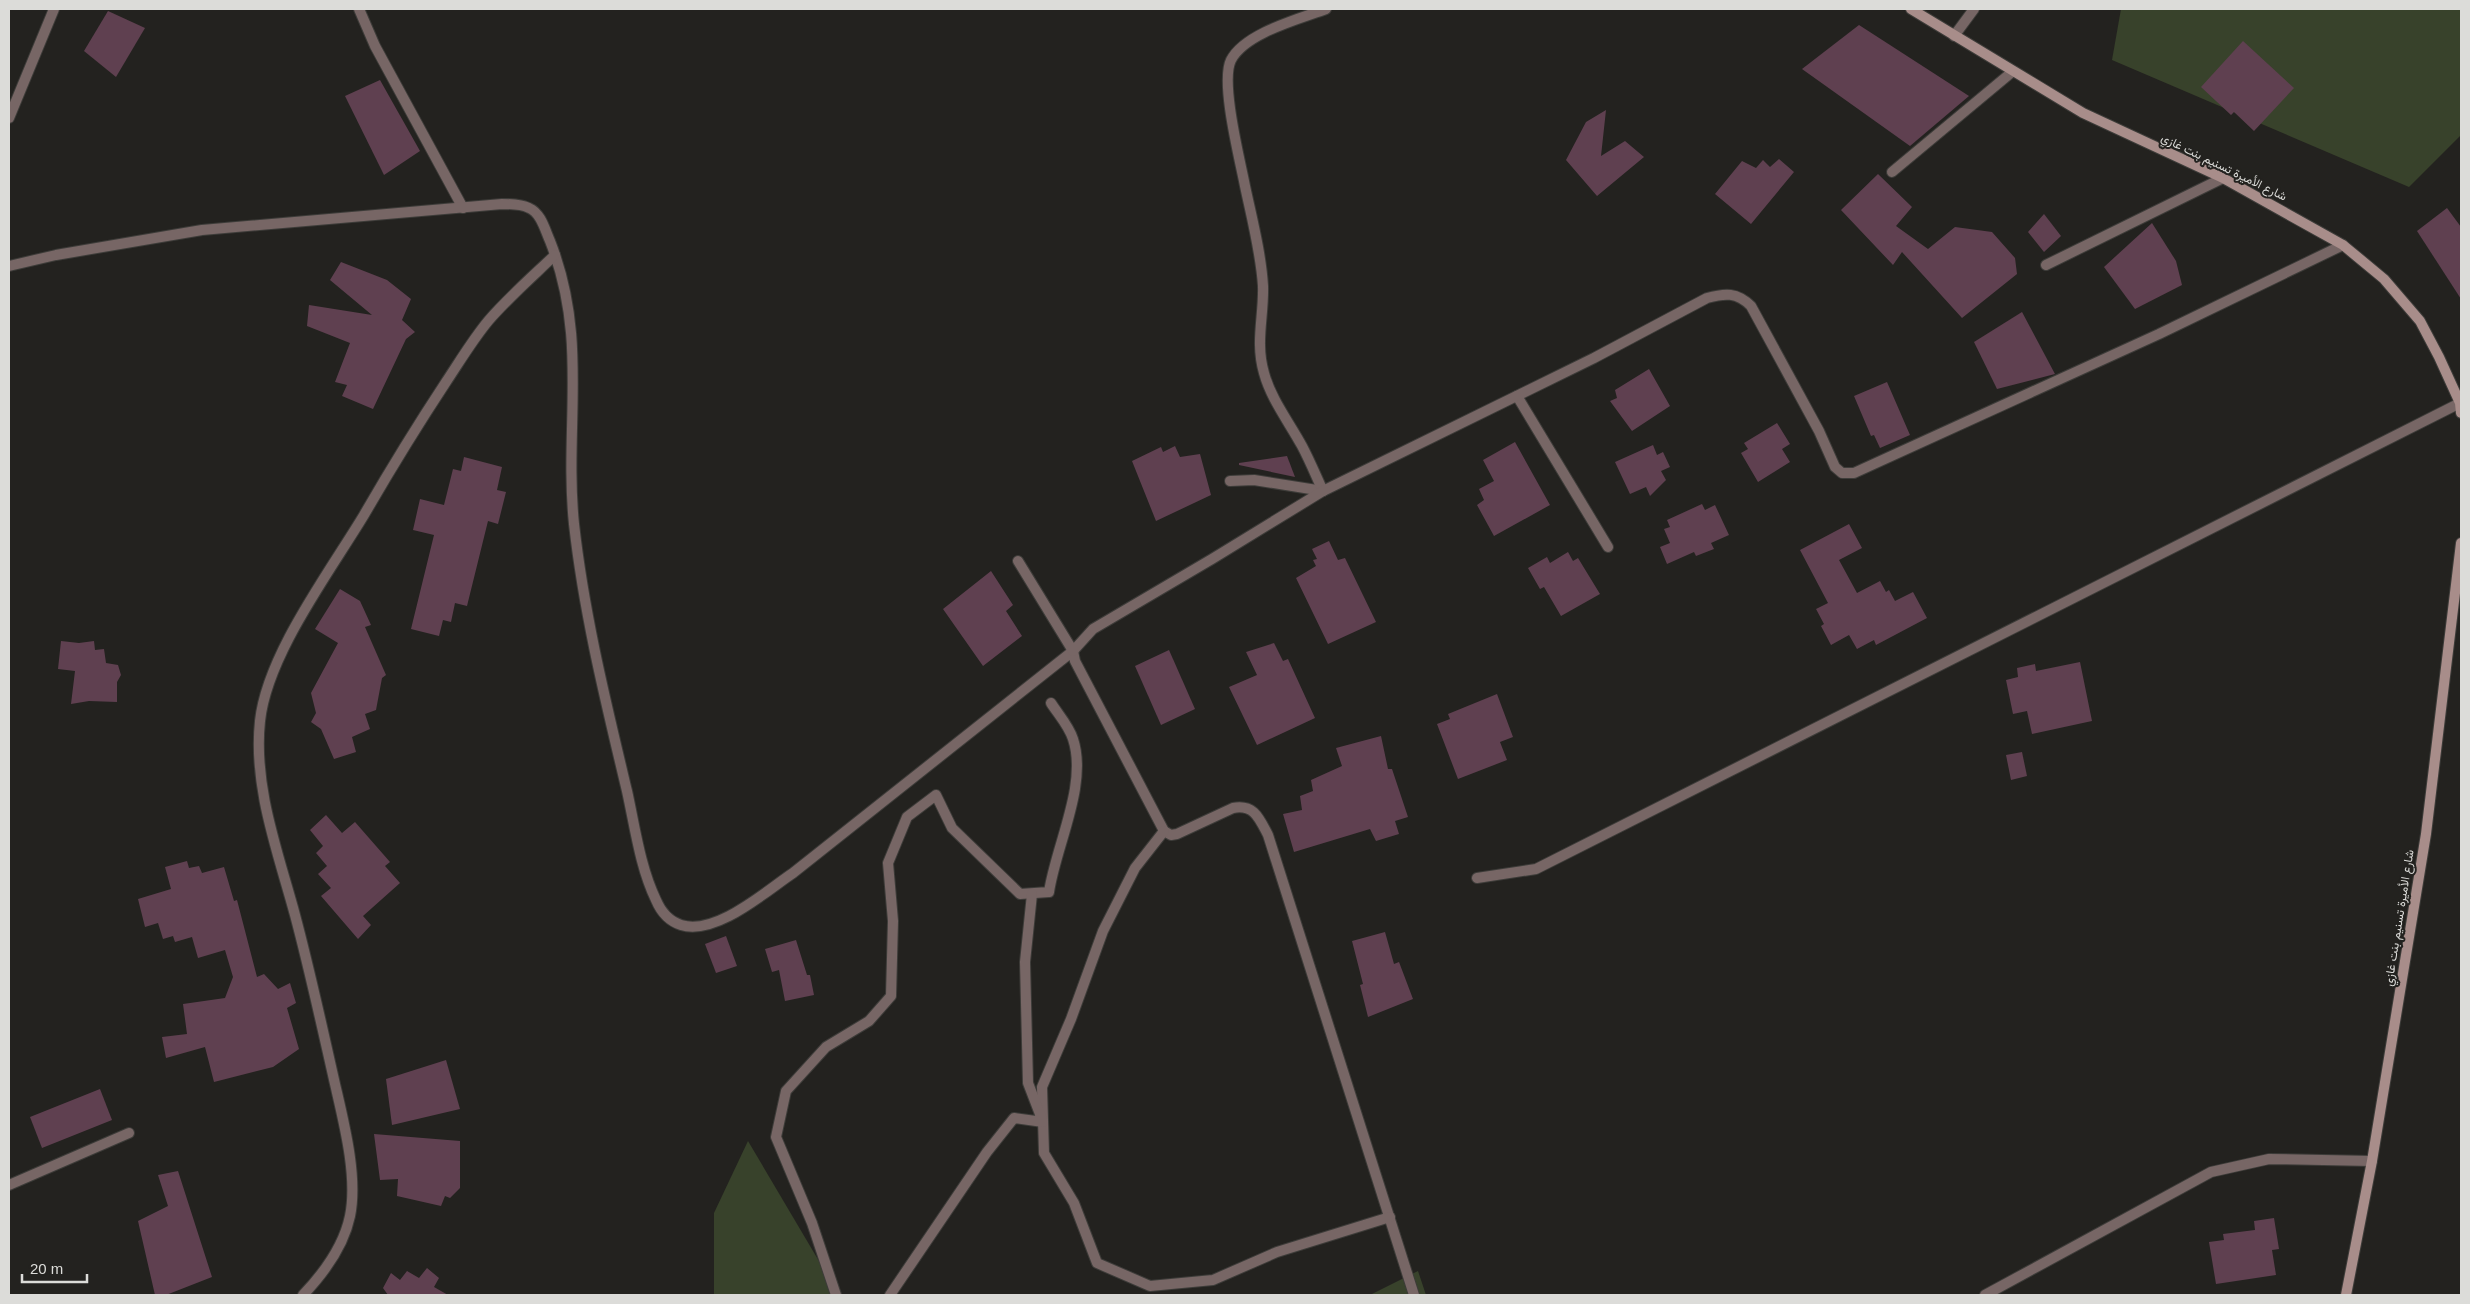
<svg xmlns="http://www.w3.org/2000/svg" width="2470" height="1304" font-family="Arial,Vazirmatn,sans-serif">
<style>
.green{fill:#38422b}
.building{fill:#5f4050}
.lines{fill:none;stroke-linecap:round;stroke-linejoin:round}
.lane-casing{stroke:#3d3c39;stroke-width:12}
.street-casing{stroke:#3d3c39;stroke-width:12}
.secondary-casing{stroke:#3d3c39;stroke-width:12}
.lane{stroke:#776665;stroke-width:10}
.street{stroke:#776665;stroke-width:10}
.secondary{stroke:#a88d8a;stroke-width:10}
.labels{text-anchor:middle;dominant-baseline:central;stroke-width:4;stroke-linejoin:round;paint-order:stroke}
.street-label{font-size:12px;fill:#dcdcd9;stroke:#23221f}
</style>
<rect width="100%" height="100%" fill="#23221f"/>
<!-- green -->
<g class="green">
<path d="M2121,9H2461V135L2409,187L2112,60Z"/>
<path d="M748,1141L839,1295H714V1213Z"/>
<path d="M1418,1271L1426,1295H1370Z"/>
</g>
<!-- building -->
<g class="building">
<path d="M108,11L145,28L116,77L84,51Z"/>
<path d="M1859,25L1969,96L1910,146L1802,69Z"/>
<path d="M2243,41L2294,88L2254,131L2234,112L2231,115L2201,87Z"/>
<path d="M380,80L420,151L384,175L345,96Z"/>
<path d="M1606,110L1601,156L1625,141L1644,157L1597,196L1566,160L1586,122Z"/>
<path d="M1779,159L1794,172L1751,224L1715,194L1742,161L1756,168L1763,160L1770,167Z"/>
<path d="M1878,174L1912,207L1896,226L1928,249L1955,227L1992,232L2015,258L2017,274L1962,318L1902,252L1893,265L1841,210Z"/>
<path d="M2447,208L2461,227V299L2417,231Z"/>
<path d="M2044,214L2061,236L2044,252L2028,232Z"/>
<path d="M2152,223L2176,261L2182,285L2135,309L2104,267Z"/>
<path d="M341,262L387,280L411,299L402,320L415,332L406,339L373,409L342,396L347,385L335,382L350,343L307,326L309,305L372,315L330,280Z"/>
<path d="M2022,312L2055,374L1997,389L1974,342Z"/>
<path d="M1649,369L1670,406L1632,431L1610,401L1617,398L1615,390Z"/>
<path d="M1887,382L1910,435L1880,448L1874,435L1871,436L1854,396Z"/>
<path d="M1777,423L1790,444L1782,449L1790,462L1758,482L1741,453L1748,449L1744,443Z"/>
<path d="M1515,442L1550,505L1494,536L1477,505L1484,500L1479,489L1494,481L1483,460Z"/>
<path d="M1653,445L1657,455L1663,452L1670,467L1661,471L1666,480L1650,496L1646,487L1630,494L1615,462Z"/>
<path d="M1175,446L1180,457L1200,454L1211,495L1156,521L1132,461L1161,447L1163,452Z"/>
<path d="M1287,456L1295,477L1239,465V463Z"/>
<path d="M464,457L502,467L497,490L506,492L498,524L488,521L467,606L455,603L451,622L443,620L439,636L411,629L434,535L413,530L420,499L444,505L453,469L461,471Z"/>
<path d="M1702,504L1705,510L1715,505L1729,535L1711,543L1714,549L1696,556L1694,552L1667,564L1660,547L1670,543L1664,529L1670,527L1667,520Z"/>
<path d="M1849,524L1862,548L1839,560L1857,593L1880,581L1886,592L1889,590L1895,601L1913,592L1927,618L1876,645L1874,640L1857,649L1849,635L1831,645L1821,626L1824,624L1816,609L1828,603L1800,550Z"/>
<path d="M1329,541L1338,560L1345,558L1376,622L1328,644L1296,578L1316,566L1313,560L1317,559L1312,549Z"/>
<path d="M1568,552L1573,561L1578,558L1600,594L1561,616L1544,587L1540,589L1528,568L1547,557L1550,563Z"/>
<path d="M991,571L1013,605L1006,611L1022,636L983,666L943,609Z"/>
<path d="M340,589L360,601L371,625L365,627L386,675L382,678L376,710L365,714L370,729L352,737L356,752L334,759L321,729L311,722L316,713L311,693L338,643L315,629Z"/>
<path d="M61,641L79,643L94,641L95,650L104,649L106,663L118,665L121,675L117,682V702L89,701L71,704L75,671L58,669Z"/>
<path d="M1274,643L1283,661L1288,659L1315,718L1257,745L1229,687L1257,675L1246,652Z"/>
<path d="M1169,650L1195,709L1161,725L1135,666Z"/>
<path d="M2080,662L2092,721L2032,734L2027,711L2013,714L2006,680L2018,677L2017,668L2035,664L2036,671Z"/>
<path d="M1497,694L1513,737L1500,742L1507,760L1458,779L1437,724L1450,719L1448,714Z"/>
<path d="M1381,736L1388,769H1392L1408,817L1395,821L1399,834L1376,841L1370,829L1294,852L1283,814L1302,810L1300,796L1313,791L1311,780L1342,766L1336,748Z"/>
<path d="M2022,752L2027,776L2011,780L2006,755Z"/>
<path d="M326,815L342,833L355,822L390,862L385,866L400,883L363,916L371,925L358,939L321,896L331,888L318,874L327,866L316,853L323,846L310,830Z"/>
<path d="M187,861L189,868L199,866L202,873L224,867L234,901L237,900L257,977L264,974L278,989L290,983L296,1003L287,1008L299,1049L273,1067L214,1082L205,1047L166,1058L162,1037L187,1034L183,1004L225,998L233,977L225,950L198,958L192,937L175,942L173,936L163,939L158,923L145,927L138,899L171,889L165,867Z"/>
<path d="M1385,932L1394,964L1399,962L1413,999L1368,1017L1360,985L1363,984L1352,941Z"/>
<path d="M726,936L737,966L716,973L705,944Z"/>
<path d="M796,940L807,975H810L814,995L785,1001L779,970L772,972L765,949Z"/>
<path d="M446,1060L460,1109L392,1125L386,1079Z"/>
<path d="M100,1089L112,1120L42,1148L30,1117Z"/>
<path d="M374,1134L460,1141V1188L450,1198L445,1196L441,1206L397,1196L398,1179L380,1180Z"/>
<path d="M178,1171L212,1277L166,1295H155L138,1221L168,1206L158,1175Z"/>
<path d="M2274,1218L2279,1249L2272,1250L2276,1275L2216,1284L2209,1242L2224,1240L2223,1234L2255,1230L2254,1221Z"/>
<path d="M427,1268L439,1278L434,1287L448,1295H388L383,1288L391,1273L400,1280L407,1271L419,1278Z"/>
</g>
<g class="lines">
<defs>
<g id="lane">
<path d="M1954,36L1974,9"/>
<path d="M1892,172L2012,72"/>
<path d="M1517,396L1608,547"/>
<path d="M1230,481L1254,480L1323,491"/>
<path d="M9,1185L129,1133"/>
</g>
<g id="street">
<path d="M359,9L375,46L463,208"/>
<path d="M9,118L54,9"/>
<path d="M2046,265L2223,178"/>
<path d="M9,266L56,255L202,230L502,204C511,204 521,204 529,208C541,213 545,230 550,241C589,340 564,425 574,524C584,614 606,703 627,791C635,827 640,867 656,900C661,912 669,921 681,925C716,936 766,891 793,873L1073,651L1075,661L1164,831L1171,835L1177,834L1233,808C1254,804 1259,818 1268,835L1414,1295"/>
<path d="M1323,491C1316,476 1310,461 1302,446C1289,422 1271,399 1264,373C1255,342 1264,316 1263,286C1261,253 1252,219 1245,186C1240,160 1220,82 1231,60C1245,33 1299,19 1326,9"/>
<path d="M1018,561L1073,651L1093,629L1212,559L1323,491L1594,358L1707,298C1725,293 1737,292 1751,306L1819,431L1835,467L1842,473H1854L2159,334L2343,245"/>
<path d="M1164,831L1135,868L1103,931L1071,1019L1042,1087L1044,1153L1074,1203L1097,1263L1150,1286L1213,1280L1277,1252L1390,1217"/>
<path d="M1477,878L1536,869L2460,403"/>
<path d="M303,1295C323,1274 344,1245 350,1216C358,1177 344,1123 335,1084C322,1027 310,971 295,915C278,852 253,787 260,721C267,655 329,573 364,515C390,470 417,426 446,382C460,361 473,339 489,320C509,297 533,276 555,255"/>
<path d="M836,1295L812,1223L776,1137L786,1091L826,1047L869,1021L891,996L893,921L888,863L907,817L936,795L952,828L1020,894L1049,892C1056,845 1088,785 1073,739C1069,726 1058,714 1051,703"/>
<path d="M890,1295L987,1152L1014,1118L1043,1122L1028,1083L1025,962L1032,894"/>
<path d="M1985,1295L2211,1172L2269,1159L2372,1161"/>
</g>
<g id="secondary">
<path d="M1911,9L2083,113L2223,178L2343,245L2384,279L2420,321L2439,357L2460,403L2461,413"/>
<path d="M2346,1295L2372,1161L2426,834L2461,543"/>
</g>
</defs>
<!-- lane casing -->
<use href="#lane" class="lane-casing"/>
<!-- street casing -->
<use href="#street" class="street-casing"/>
<!-- secondary casing -->
<use href="#secondary" class="secondary-casing"/>
<!-- lane -->
<use href="#lane" class="lane"/>
<!-- street -->
<use href="#street" class="street"/>
<!-- secondary -->
<use href="#secondary" class="secondary"/>
</g>
<g class="labels">
<!-- street labels -->
<g class="street-label">
<text transform="translate(2224 167) rotate(26)">شارع الأميرة تسنيم بنت غازي</text>
<text transform="translate(2399 918) rotate(-81)">شارع الأميرة تسنيم بنت غازي</text>
</g>
</g>
<!-- border -->
<rect width="2470" height="1304" fill="none" stroke="#dcdcd9" stroke-width="20"/>
<!-- scale -->
<path d="M22 1274v8h65v-8" fill="none" stroke="#dcdcd9" stroke-width="2.5"/>
<text x="30" y="1274" font-size="15" fill="#dcdcd9" stroke="#23221f" stroke-width="4" paint-order="stroke">20 m</text>
</svg>
